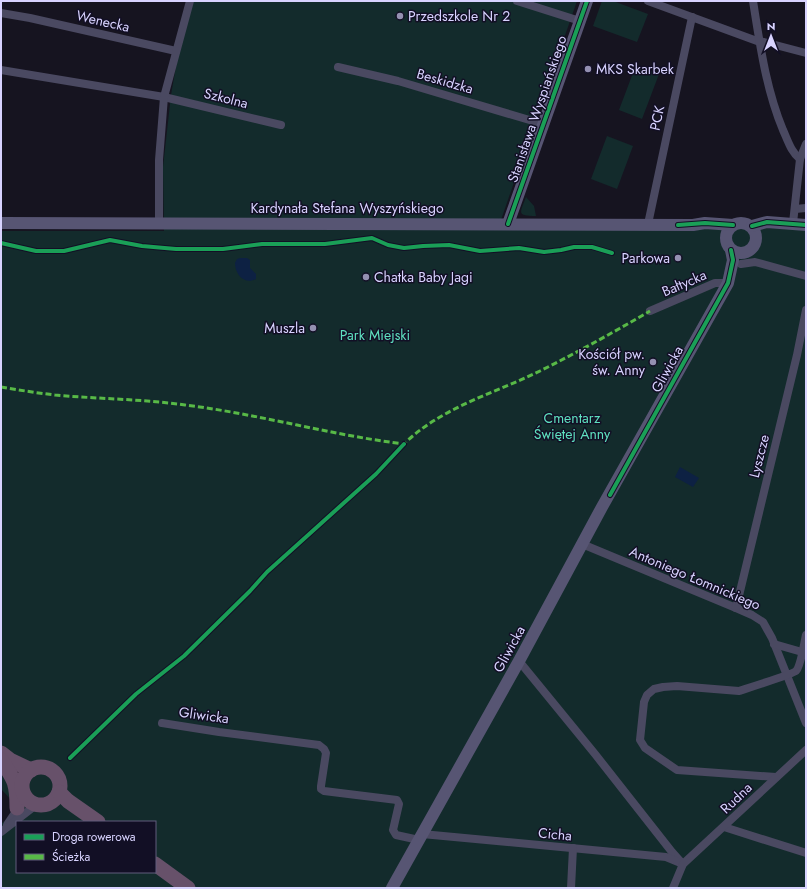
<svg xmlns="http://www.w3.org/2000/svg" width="807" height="889" font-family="Jost,sans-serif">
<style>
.green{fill:#132b2c;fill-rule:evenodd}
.water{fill:#0d2143}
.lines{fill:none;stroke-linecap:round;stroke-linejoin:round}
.street{stroke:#4a4961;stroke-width:8}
.secondary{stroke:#575573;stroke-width:12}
.highway{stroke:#67516a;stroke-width:15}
.quiet{stroke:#58b947;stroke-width:3;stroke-dasharray:6 3;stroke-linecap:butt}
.cycleway-casing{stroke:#120f25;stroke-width:6}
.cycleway{stroke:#1a9f57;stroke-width:4}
.poi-dot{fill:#9490b1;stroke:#120f25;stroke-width:1.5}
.labels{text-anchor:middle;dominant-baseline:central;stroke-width:3;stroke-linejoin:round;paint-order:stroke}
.poi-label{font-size:14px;fill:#d8d3ff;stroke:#120f25;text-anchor:start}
.street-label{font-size:14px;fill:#d8d3ff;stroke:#120f25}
.park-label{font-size:14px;fill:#5ee0bf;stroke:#120f25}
</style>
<rect width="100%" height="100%" fill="#161420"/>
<!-- green -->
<g class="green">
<path d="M191,1H577L501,220L793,221L806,222V888H1V824L31,796L27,786L31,778L1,756V231H164L163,167L171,95L182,32ZM17,822H155V872H17Z"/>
<path d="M602,1H613L648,14L637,42L593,26Z"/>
<path d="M636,65L659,74L642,119L619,110Z"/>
<path d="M607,136L633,146L617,189L591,179Z"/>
<path d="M526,197L534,206L536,216C516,216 520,213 526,197Z"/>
<path d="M1,766L13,802L1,789Z"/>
</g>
<!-- water -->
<g class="water">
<path d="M240,258H247L250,260V268L256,274V279C245,285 235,275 235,263L237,259Z"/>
<path d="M680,467L699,478L693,487L675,477Z"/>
</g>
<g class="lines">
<!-- street -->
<g class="street">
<path d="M517,1L580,21"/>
<path d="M648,1L757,41L764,42L806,53"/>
<path d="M753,1C760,45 766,89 783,130C788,141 791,152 800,159"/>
<path d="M1,13L30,18L176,51"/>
<path d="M338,67L398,81L543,124"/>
<path d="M1,70L164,97L281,125"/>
<path d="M795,209L806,208"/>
<path d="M159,223V160L164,97L190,1"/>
<path d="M793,223L800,159L806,144"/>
<path d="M648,224L692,17"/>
<path d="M741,264L755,262L806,276"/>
<path d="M650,311L715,283H728"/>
<path d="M582,544L736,608L752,615L763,622L772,638L806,723"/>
<path d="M736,608L797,355L806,310"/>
<path d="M774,644L802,652"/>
<path d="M519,661L595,754L672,852L680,861"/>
<path d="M162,723L219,732L319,745L324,749L326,753L321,786V789L324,791L397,800L399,804L393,830L396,835L419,840"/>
<path d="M776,777L677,770L645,748L640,740L644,702L647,695L654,689L663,687L677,686L739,691C745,689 793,674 796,671C801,666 804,643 806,635"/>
<path d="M7,825C13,815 21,806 25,796"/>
<path d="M724,827L806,853"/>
<path d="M1,832L36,805"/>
<path d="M422,834L666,857L683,864"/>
<path d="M571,888L573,848"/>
<path d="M673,888L683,864L806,750"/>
</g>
<!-- secondary -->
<g class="secondary">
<circle cx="741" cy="238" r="15"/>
<path d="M1,223L693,225L705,223L733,225"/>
<path d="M508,224L587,1"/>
<path d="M752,226L767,222L806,225"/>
<path d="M392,888L519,661L602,507L728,283L733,260L731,250"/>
</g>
<!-- highway -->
<g class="highway">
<path d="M1,753L10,760L31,770"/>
<path d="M1,760C15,780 17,784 17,808"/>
<circle cx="41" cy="786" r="19"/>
<path d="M59,792L68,801L98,822"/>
<path d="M155,864L188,888"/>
</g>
<!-- quiet -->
<g class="quiet">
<path d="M1,387C19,390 37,393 55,395C99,399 142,399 185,405C259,414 330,435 404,444"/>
<path d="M402,446C439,408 493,394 540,371C578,352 614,332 650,311"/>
</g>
<defs>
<g id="cycleway">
<path d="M508,224L587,1"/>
<path d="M678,225L705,223L733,225"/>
<path d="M752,226L767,222L806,225"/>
<path d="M1,243L36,251H64L110,240L142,246L176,249H223L262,244H325L372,238L388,245L404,248L423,246L449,245L480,251L519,248L544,252L561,250L574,247H592L612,253"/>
<path d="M610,495L728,283L733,260L731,250"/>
<path d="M70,758L136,694L184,656L250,591L267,572L376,474L404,444"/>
</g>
</defs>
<!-- cycleway casing -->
<use href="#cycleway" class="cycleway-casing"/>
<!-- cycleway -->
<use href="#cycleway" class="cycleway"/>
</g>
<!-- markers -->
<g class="poi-dot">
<circle cx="400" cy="16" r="4"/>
<circle cx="588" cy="69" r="4"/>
<circle cx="678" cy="258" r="4"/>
<circle cx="366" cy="277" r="4"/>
<circle cx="313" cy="328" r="4"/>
<circle cx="653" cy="362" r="4"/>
</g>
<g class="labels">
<!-- poi labels -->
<g class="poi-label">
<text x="408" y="16">Przedszkole Nr 2</text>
<text x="596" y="69">MKS Skarbek</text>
<text x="670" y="258" text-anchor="end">Parkowa</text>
<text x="374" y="277">Chatka Baby Jagi</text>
<text x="305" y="328" text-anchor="end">Muszla</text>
<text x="645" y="354" text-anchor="end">Kościół pw.<tspan x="645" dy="16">św. Anny</tspan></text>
</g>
<!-- street labels -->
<g class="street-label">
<text transform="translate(103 21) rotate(13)">Wenecka</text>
<text transform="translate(445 81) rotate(16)">Beskidzka</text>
<text transform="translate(226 98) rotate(14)">Szkolna</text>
<text transform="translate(537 109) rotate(-71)">Stanisława Wyspiańskiego</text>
<text transform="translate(657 118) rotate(-78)">PCK</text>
<text x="347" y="208">Kardynała Stefana Wyszyńskiego</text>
<text transform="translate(684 283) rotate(-23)">Bałtycka</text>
<text transform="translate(667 369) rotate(-61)">Gliwicka</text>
<text transform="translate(759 456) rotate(-76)">Lyszcze</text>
<text transform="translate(695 578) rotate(23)">Antoniego Łomnickiego</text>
<text transform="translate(509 649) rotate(-61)">Gliwicka</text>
<text transform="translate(204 715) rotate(8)">Gliwicka</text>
<text transform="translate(736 798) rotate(-44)">Rudna</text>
<text transform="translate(555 834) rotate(5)">Cicha</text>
</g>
<!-- park labels -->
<g class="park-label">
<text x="375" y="335">Park Miejski</text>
<text x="572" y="418">Cmentarz<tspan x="572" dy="16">Świętej Anny</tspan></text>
</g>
</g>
<!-- border -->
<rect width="807" height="889" fill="none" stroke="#d8d3ff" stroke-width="4"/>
<!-- legend -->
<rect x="16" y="821" width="140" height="52" fill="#120f25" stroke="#615d7c"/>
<rect x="24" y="834" width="20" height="6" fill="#1a9f57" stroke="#615d7c"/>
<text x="52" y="841" font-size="12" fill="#d8d3ff">Droga rowerowa</text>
<rect x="24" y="854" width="20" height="6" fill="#58b947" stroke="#615d7c"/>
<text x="52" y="861" font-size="12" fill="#d8d3ff">Ścieżka</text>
<!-- north arrow -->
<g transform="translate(771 36)" stroke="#120f25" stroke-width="3" paint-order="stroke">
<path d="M0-3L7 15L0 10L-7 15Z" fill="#d8d3ff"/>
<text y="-6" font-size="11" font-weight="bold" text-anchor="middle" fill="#d8d3ff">N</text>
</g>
</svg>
